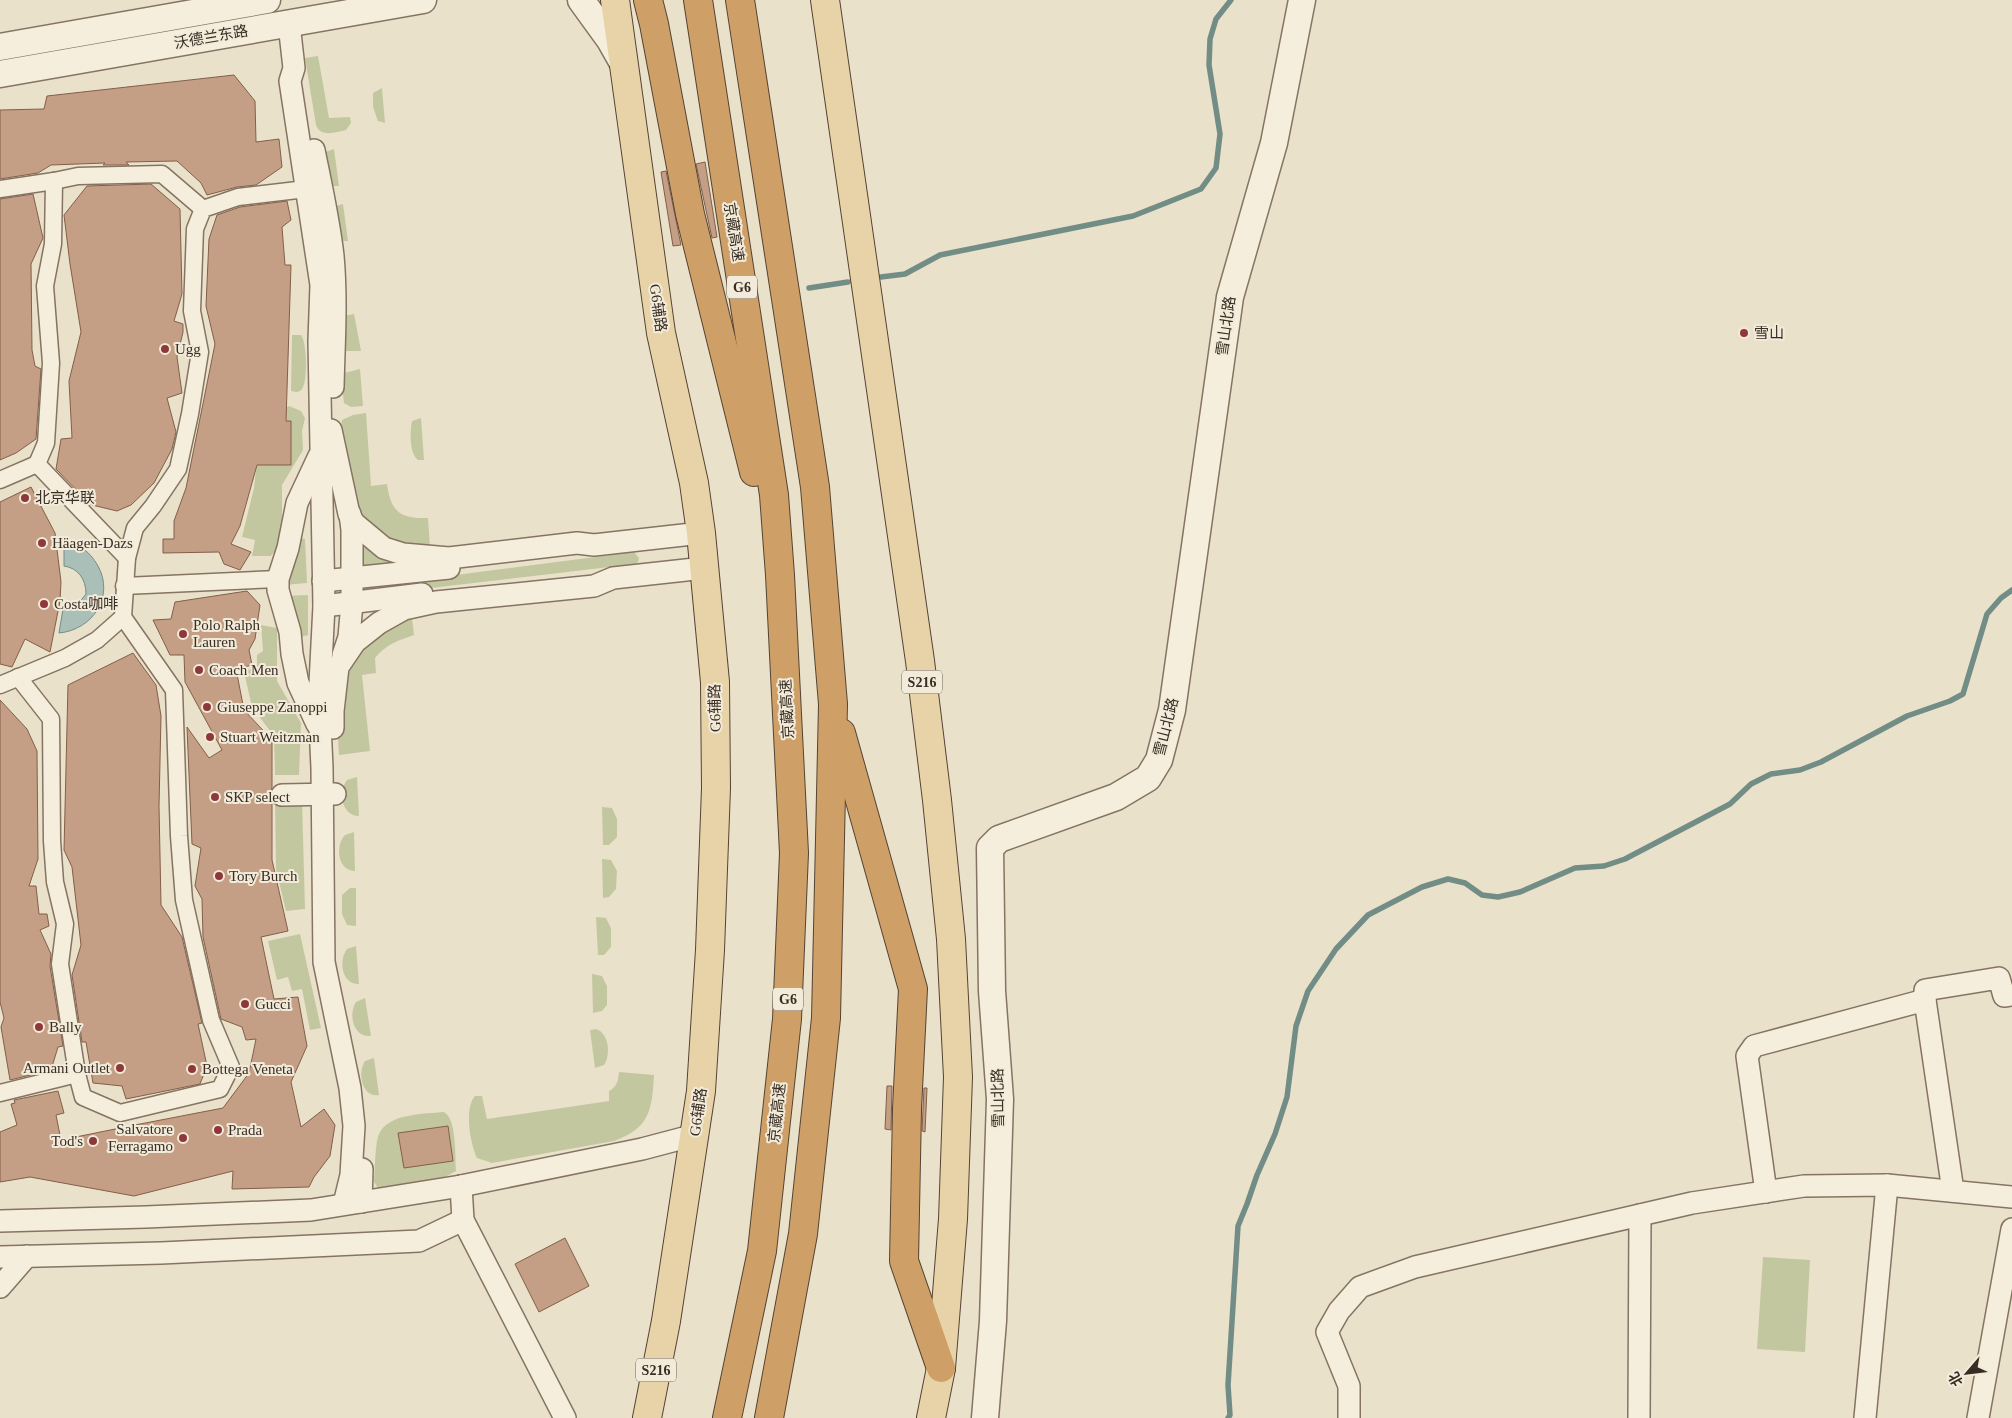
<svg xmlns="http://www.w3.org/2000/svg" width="2012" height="1418" font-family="'Times New Roman','Noto Sans SC',serif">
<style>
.green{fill:#c3c7a0}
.water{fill:#abbfb9;stroke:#728d86}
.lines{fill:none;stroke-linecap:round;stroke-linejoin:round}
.stream{stroke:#728d86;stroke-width:5.5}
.building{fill:#c49f85;stroke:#825f49}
.pedestrian-casing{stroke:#857461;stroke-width:19}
.minor-casing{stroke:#857461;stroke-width:24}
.tertiary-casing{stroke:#857461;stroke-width:29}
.primary-casing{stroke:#544334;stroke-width:30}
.motorway-casing{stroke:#544334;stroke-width:30}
.pedestrian{stroke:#f6eedd;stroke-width:16}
.minor{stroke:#f6eedd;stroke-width:21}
.tertiary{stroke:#f6eedd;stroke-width:26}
.primary{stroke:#e8d3a8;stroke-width:28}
.motorway{stroke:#cea067;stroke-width:28}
.poi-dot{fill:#8e3839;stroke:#f2ebda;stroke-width:2}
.labels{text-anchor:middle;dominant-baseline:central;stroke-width:4;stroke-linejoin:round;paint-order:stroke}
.shield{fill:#f2ebda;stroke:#70655a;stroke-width:1}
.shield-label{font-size:14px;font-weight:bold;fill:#382c23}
.street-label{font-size:15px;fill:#382c23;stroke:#f2ebda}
.poi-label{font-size:15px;fill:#382c23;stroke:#f2ebda;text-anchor:start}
</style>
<rect width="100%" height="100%" fill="#eae1cb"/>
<!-- green -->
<g class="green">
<path d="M318,56L329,118L350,117L351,123L346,130C335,133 320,137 316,125L305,58Z"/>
<path d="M382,88L385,123L378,121L373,107V93Z"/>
<path d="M334,149L339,186H328L322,153Z"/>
<path d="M343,204L348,241H337L336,206Z"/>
<path d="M354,314L361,351H344L343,316Z"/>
<path d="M292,335H301C307,342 308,382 302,389C299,393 295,392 291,391Z"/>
<path d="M360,369L363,406L351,407L344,403L341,378L344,373Z"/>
<path d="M289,406L301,411L305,418L302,431L303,450L282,485V517L279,546L271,556H252L255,540L242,537L254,488L261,423Z"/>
<path d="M366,413L371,486L387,484C391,512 400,519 428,518L430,547L397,545L379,535L363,516L350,490L339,437L342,420L353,415Z"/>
<path d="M421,418L424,460H418C409,453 410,432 412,421Z"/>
<path d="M301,538L305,539L307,583L284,585Z"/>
<path d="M364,547L398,568L364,570Z"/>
<path d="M634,552L639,558L638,562L635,564L363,596L362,587Z"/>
<path d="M308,595V635L301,637L284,596Z"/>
<path d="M411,610L414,635C399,640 385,645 375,658L376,673L362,675L370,751L339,755C337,727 336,675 357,654C373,638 393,625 411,610Z"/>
<path d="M261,625L277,628V681L301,723L299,775H275L274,736L252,707L244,672L257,666V655L263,651Z"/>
<path d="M357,777L359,816C341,816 338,791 347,780Z"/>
<path d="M275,800L302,801L305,909L286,911L276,869Z"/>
<path d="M602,807L612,808L617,819V837L609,845H603Z"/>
<path d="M354,832L355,871C337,871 335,845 345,835Z"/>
<path d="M602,859L611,860L617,871L616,889L609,897L603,898Z"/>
<path d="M350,888H356V926L347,925L342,914V895Z"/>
<path d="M596,917L606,918L611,928V947L604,955H598Z"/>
<path d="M300,934L321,1028L310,1030L302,989L292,991L288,977L277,980L268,941Z"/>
<path d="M356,946L359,984C342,985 338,961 347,949Z"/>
<path d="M592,974L602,976L607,986V1005L602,1011L593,1013Z"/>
<path d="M365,998L371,1036C353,1038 348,1014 356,1002Z"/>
<path d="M596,1029C609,1033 611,1055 604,1065L595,1068L590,1030Z"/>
<path d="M374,1058L379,1095C362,1098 357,1073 365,1061Z"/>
<path d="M619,1072L654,1075C652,1110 650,1128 614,1141L492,1163L477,1158C470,1144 464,1108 475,1096H482L487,1119L609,1101V1091C617,1087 618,1081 619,1072Z"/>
<path d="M444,1112C457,1119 455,1157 456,1171L445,1177L378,1188L374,1182C375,1172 375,1142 379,1134C389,1113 424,1114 444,1112Z"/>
<path d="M1763,1257L1810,1260L1805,1352L1757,1349Z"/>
</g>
<!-- water -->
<path class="water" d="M64,544C69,545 75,545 80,547C88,551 94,559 98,566C115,597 92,630 59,633L63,609L77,605L86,594C86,579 78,568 64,566Z"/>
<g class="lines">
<!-- stream -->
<g class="stream">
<path d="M881,277L905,274L940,255L1133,216L1201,189L1216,168L1220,134L1209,65L1210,39L1216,19L1231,0"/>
<path d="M809,288L848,282"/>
<path d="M1228,1418L1230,1415L1228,1385L1238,1226L1247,1204L1257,1175L1275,1134L1287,1097L1296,1026L1308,991L1336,949L1368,915L1422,887L1448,879L1465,883L1482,895L1498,897L1520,892L1575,868L1604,866L1625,859L1730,804L1751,784L1771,774L1800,770L1821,762L1907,716L1950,701L1963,694L1987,614L2001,598L2012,590"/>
</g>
</g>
<!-- building -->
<g class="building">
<path d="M234,75L255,101L256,142L279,139L282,167L256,185L237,187L207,195L201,183L177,161L126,162L129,165H103L105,163L51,165L38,173L0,179V110L44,109L47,96Z"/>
<path d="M705,162L717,237L712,238L696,164Z"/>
<path d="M666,171L681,245L673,246L661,172Z"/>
<path d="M151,184L180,209L182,294L174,321L183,324V332L177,357L182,393L167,398L176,432L172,449L154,483L131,505L117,511L92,505L87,501L56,469L61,439L72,438L69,381L81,332L70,264L64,215L87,186Z"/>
<path d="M33,194L43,238L31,264L32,350L35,366L41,369L36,439L16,453L0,460V199Z"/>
<path d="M287,201L291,220L282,227L285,265H291L286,421H291V465H257L240,526L231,544L251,552L240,570L224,564L219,552L163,553V539H174V521L186,488L215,344L206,306L209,239L217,215L240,207Z"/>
<path d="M31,487L55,533L61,582L60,601L50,652L25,639L12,667L0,664V502Z"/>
<path d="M247,591L260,605L255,639L249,650L252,665L236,669L244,710L272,740V788L270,795L272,802V860L288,931L261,937L274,999L298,997L307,1046L291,1082L301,1127L324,1109L335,1125L330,1156L314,1177L309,1187L232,1189L233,1171L134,1196L30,1177L0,1182V1132L17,1125L11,1104L15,1103L14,1100L58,1091L64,1113L56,1115L61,1140L130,1126L136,1127L135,1125L223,1108L249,1073L256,1039L246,1040L242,1027L221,1019L203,937L202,899L195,886L201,848L192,844L187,727L209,758L222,750L185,682L184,655H170L153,620L171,619L175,602Z"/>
<path d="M133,653L156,685L161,716L159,806L161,905L182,937L202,1023L198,1024L207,1066L200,1084L126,1099L122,1086L93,1083L86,1042H82L72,975L81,945L72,867L64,850L68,685Z"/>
<path d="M0,700L27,729L37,751L38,859L29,886H36L39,914H47L49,926L40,930L51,954L50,966L63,1046L58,1047L51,1070L10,1080L1,1027L4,1018L0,1002Z"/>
<path d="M887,1086H892L891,1130L885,1129Z"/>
<path d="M924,1088H927L925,1132L922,1131Z"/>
<path d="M448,1126L453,1161L404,1168L398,1133Z"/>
<path d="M565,1238L589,1286L539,1312L515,1264Z"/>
</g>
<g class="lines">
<defs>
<g id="pedestrian">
<path d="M0,189L54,181"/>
<path d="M0,480L37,464"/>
<path d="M127,558L37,464L46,443L51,363L45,286L53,244L54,181L78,176L162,174L203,209"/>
<path d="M124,586L278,579"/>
<path d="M18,677L51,719L52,841L55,882L65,924L60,964L77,1074L83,1097L120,1113L220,1089L231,1067L211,1020L184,900L179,836L174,690L123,617L127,558L135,528L153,506L178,469L190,414L200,352L192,311L195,229L203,209L238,197L306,189"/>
<path d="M0,685L65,658L97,640L123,617"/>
<path d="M0,1093L77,1074"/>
</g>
<g id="minor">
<path d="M289,24L294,68L290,81L321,285L319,341L324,606L319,702L322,768L324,962L350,1088L354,1126L351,1175L344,1204"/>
<path d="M314,150C321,185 329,220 333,256C337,300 334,343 333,387"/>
<path d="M331,430L349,514L354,523L384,548L403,554L449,558L577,543L594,545L701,533"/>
<path d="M323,581L449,568"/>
<path d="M324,606L422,594"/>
<path d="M343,655L349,637L352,603V530L350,514"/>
<path d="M317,724L298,683L292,654L290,632L278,590V579L288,548L297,503L319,456"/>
<path d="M333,728V711L338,667L355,642L379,623L404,609L436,602L594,586L613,578L704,568"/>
<path d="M282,795L335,794"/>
<path d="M1925,1000V990L1999,978L2004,996L2012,995"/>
<path d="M461,1186L463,1220L565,1418"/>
<path d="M1766,1192L1747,1056L1754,1046L1925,1000L1953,1191"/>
<path d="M361,1202L362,1169"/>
<path d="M0,1221L146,1217L311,1210L461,1186L642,1149L695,1135"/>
<path d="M0,1257L161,1253L419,1241L463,1220"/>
<path d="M0,1287L27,1256"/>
<path d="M1349,1418V1386L1327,1332L1339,1311L1360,1287L1415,1267L1692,1203L1804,1186L1887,1185L2012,1197"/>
<path d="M1639,1418L1640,1215"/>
<path d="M1865,1418L1887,1185"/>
<path d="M1978,1418L2012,1229"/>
</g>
<g id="tertiary">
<path d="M581,0L610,40L623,63"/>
<path d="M0,47L267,0"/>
<path d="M0,74L423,0"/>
<path d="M985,1418L993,1321L1000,1099L992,991L990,848L999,839L1116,797L1148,778L1159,760L1172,710L1230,297L1274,143L1302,0"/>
</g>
<g id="primary">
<path d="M615,0L661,333L694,483L701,533L715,682L716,788L710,950L701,1091L666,1321L647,1418"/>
<path d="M825,0L920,661L937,800L951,939L958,1077L953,1219L941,1368L931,1418"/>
</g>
<g id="motorway">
<path d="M648,0L654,24L690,214L754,472"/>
<path d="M698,0L774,495L780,575L794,853L787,1019L762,1251L727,1418"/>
<path d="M740,0L815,487L833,704L826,1018L803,1234L769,1418"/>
<path d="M841,733L913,989L907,1109L904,1261L941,1368"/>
</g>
</defs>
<!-- pedestrian casing -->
<use href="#pedestrian" class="pedestrian-casing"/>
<!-- minor casing -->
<use href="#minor" class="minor-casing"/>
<!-- tertiary casing -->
<use href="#tertiary" class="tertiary-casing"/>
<!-- primary casing -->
<use href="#primary" class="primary-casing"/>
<!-- motorway casing -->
<use href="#motorway" class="motorway-casing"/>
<!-- pedestrian -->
<use href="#pedestrian" class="pedestrian"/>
<!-- minor -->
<use href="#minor" class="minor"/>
<!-- tertiary -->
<use href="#tertiary" class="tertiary"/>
<!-- primary -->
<use href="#primary" class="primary"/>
<!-- motorway -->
<use href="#motorway" class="motorway"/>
</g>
<!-- markers -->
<g class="poi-dot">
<circle cx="1744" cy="333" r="5"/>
<circle cx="165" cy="349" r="5"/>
<circle cx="25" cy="498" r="5"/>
<circle cx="42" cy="543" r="5"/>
<circle cx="44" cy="604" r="5"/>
<circle cx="183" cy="634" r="5"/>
<circle cx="199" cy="670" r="5"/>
<circle cx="207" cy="707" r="5"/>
<circle cx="210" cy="737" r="5"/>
<circle cx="215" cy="797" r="5"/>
<circle cx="219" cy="876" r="5"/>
<circle cx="245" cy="1004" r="5"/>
<circle cx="39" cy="1027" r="5"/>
<circle cx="120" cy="1068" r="5"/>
<circle cx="192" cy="1069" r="5"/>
<circle cx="218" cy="1130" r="5"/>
<circle cx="183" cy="1138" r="5"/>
<circle cx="93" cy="1141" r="5"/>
</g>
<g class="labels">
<!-- shield labels -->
<g class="shield">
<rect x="727" y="275.5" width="30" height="23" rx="4"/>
<rect x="902" y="670.5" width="40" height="23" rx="4"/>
<rect x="773" y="987.5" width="30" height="23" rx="4"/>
<rect x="636" y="1358.5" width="40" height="23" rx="4"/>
</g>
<g class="shield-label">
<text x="742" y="287">G6</text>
<text x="922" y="682">S216</text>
<text x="788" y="999">G6</text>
<text x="656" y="1370">S216</text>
</g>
<!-- street labels -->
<g class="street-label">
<text transform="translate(211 37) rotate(-10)">沃德兰东路</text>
<text transform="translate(734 232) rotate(81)">京藏高速</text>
<text transform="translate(658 308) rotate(82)">G6辅路</text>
<text transform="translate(1226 326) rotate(-82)">雪山北路</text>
<text transform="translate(715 708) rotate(-91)">G6辅路</text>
<text transform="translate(787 709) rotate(-93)">京藏高速</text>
<text transform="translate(1166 727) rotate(-76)">雪山北路</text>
<text transform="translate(998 1098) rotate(-91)">雪山北路</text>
<text transform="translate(698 1112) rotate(-82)">G6辅路</text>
<text transform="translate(777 1113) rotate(-84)">京藏高速</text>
</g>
<!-- poi labels -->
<g class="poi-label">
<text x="1754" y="333">雪山</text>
<text x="175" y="349">Ugg</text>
<text x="35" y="498">北京华联</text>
<text x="52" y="543">Häagen-Dazs</text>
<text x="54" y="604">Costa咖啡</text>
<text x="193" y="625">Polo Ralph<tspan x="193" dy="17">Lauren</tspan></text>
<text x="209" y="670">Coach Men</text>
<text x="217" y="707">Giuseppe Zanoppi</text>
<text x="220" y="737">Stuart Weitzman</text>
<text x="225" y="797">SKP select</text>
<text x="229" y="876">Tory Burch</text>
<text x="255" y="1004">Gucci</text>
<text x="49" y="1027">Bally</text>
<text x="110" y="1068" text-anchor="end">Armani Outlet</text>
<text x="202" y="1069">Bottega Veneta</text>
<text x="173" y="1129" text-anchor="end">Salvatore<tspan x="173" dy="17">Ferragamo</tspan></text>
<text x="228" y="1130">Prada</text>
<text x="83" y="1141" text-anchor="end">Tod's</text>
</g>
</g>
<!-- north arrow -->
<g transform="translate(1967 1373) rotate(242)" stroke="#f2ebda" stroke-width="4" paint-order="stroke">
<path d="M0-4L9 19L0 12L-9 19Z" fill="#382c23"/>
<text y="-8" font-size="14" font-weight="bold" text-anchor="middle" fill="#382c23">北</text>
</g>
</svg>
